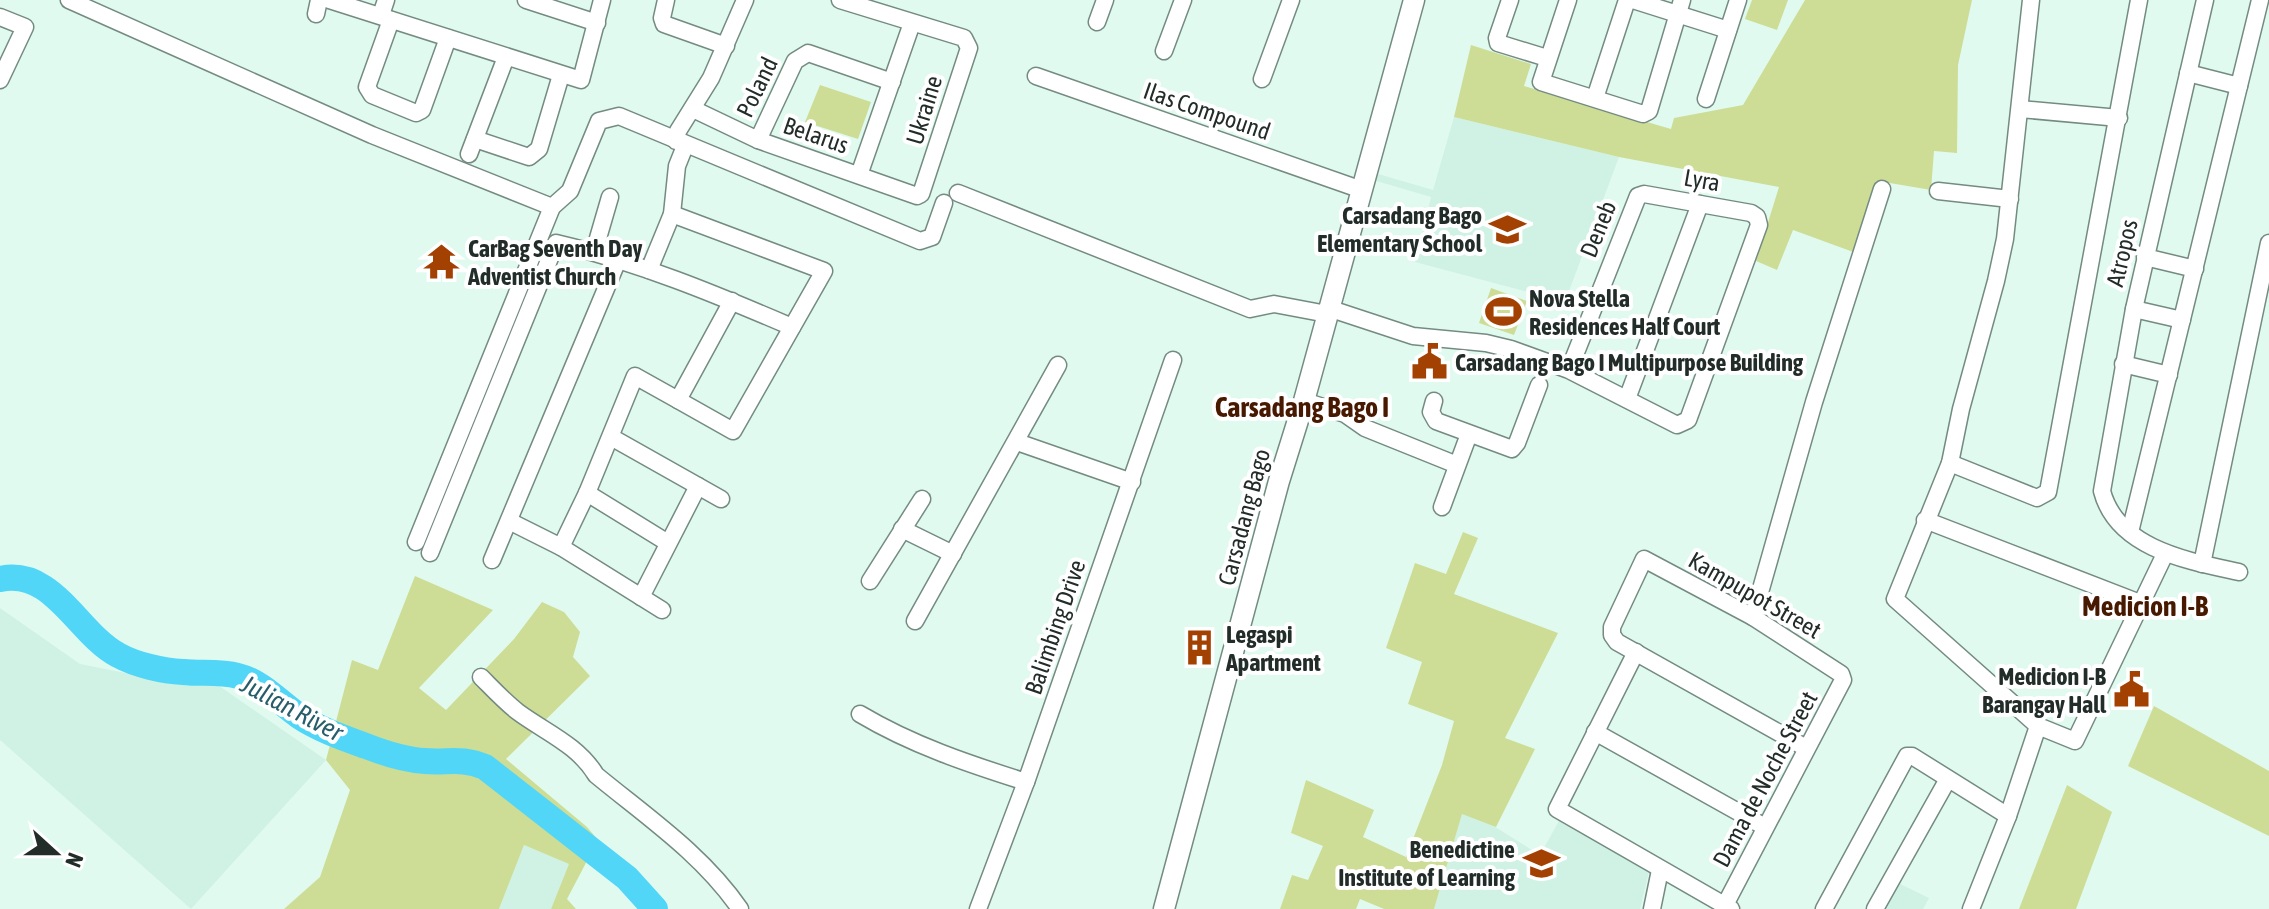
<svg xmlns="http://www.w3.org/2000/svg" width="2269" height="909" font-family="'Asap Condensed',sans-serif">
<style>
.built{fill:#d0f2e4}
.green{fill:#cddd96}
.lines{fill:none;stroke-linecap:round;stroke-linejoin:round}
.river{stroke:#52d6f8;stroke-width:26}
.minor-casing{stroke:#748b81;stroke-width:19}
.tertiary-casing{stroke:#748b81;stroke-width:23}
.minor{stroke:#fff;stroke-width:16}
.tertiary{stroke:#fff;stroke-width:20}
.labels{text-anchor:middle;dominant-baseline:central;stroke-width:8;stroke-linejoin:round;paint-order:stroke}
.street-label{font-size:24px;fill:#222c28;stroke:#fff}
.poi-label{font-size:24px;font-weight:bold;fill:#222c28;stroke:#fff;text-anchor:start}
.water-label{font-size:26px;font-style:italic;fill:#285e6c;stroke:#fff}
.quarter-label{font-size:28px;font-weight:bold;fill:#481901;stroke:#fff}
</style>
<rect width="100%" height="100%" fill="#e1faf0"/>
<!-- built -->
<g class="built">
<path d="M1454,117L1619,157L1565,302L1415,262L1431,197L1373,180L1375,173L1433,190Z"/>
<path d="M0,608L80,664L141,676L215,683L326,760L191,909L0,740Z"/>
<path d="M1462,813L1489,823L1540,855L1560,819L1649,872L1640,909H1434Z"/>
<path d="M524,845L570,864L551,909H499Z"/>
<path d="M1896,882L1929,898L1923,909H1882Z"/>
</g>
<!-- green -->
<g class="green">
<path d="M1752,0H1788L1777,30L1745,19Z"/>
<path d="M1805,0H1972L1958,65L1957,153L1934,151L1931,190L1878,181L1856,253L1793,230L1777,270L1756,261L1779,187L1619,157L1454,117L1471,45L1531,64L1524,86L1671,129L1674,118L1743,105Z"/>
<path d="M820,85L871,102L858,139L805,122Z"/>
<path d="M1491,288L1527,301L1514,335L1479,323Z"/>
<path d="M1463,532L1478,538L1454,594L1558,633L1505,738L1535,749L1496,827L1462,814L1434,909H1384L1360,899L1356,909H1280L1292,875L1308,880L1323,846L1291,833L1306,780L1374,810L1363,837L1406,857L1442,765L1454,721L1408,704L1422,662L1386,648L1415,563L1446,574Z"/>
<path d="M415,576L493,610L419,688L446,710L514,639L542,602L564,612L580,632L573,657L590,676L506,759L587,827L598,840L567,899L576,909H551L569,864L524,845L499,909H284L320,877L350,790L326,760L352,660L378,670Z"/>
<path d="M2154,706L2269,771V836L2128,766Z"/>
<path d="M2067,785L2112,812L2076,909H2019Z"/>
</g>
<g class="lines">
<!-- river -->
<path class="river" d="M0,579C53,567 78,634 118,655C136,665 163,671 183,672C202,674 219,671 238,676C262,682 279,702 299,716C318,729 344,738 366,746C384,753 406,760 425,761C448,763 461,757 485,767L627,878L655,909"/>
<defs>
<g id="minor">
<path d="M69,0L372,135L552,207L570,191L599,121L619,116L920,241L932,237L944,203"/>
<path d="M329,0L581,80L602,0"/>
<path d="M526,0L597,23"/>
<path d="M666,0L662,18L664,24L726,46"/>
<path d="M1510,0L1497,38L1498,43L1547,58"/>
<path d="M1568,0L1541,82L1643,114L1649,111L1682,0"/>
<path d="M1633,0L1728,30"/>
<path d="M2031,0L2005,239L1996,281L1961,409L1950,463L1895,599L2038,726L2075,741L2165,554"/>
<path d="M2205,0L2134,309L2102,491C2117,549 2189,561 2239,572"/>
<path d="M316,14L319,0"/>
<path d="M381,15L386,0"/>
<path d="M0,17L25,27L0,80"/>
<path d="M391,20L367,87L372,95L416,113L422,110L448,38"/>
<path d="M1097,22L1105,0"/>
<path d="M1164,51L1183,0"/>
<path d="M2188,73L2239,86"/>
<path d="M1036,76L1362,190"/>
<path d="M1262,79L1291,0"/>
<path d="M1595,98L1627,0"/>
<path d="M1706,99L1738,0"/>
<path d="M693,109L758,140L917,196L921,194L969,48L964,38L840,0"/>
<path d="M2020,109L2119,118"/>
<path d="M475,139L529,157L539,149L561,75"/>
<path d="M758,140L795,61L808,53L892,82"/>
<path d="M676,141L678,131L711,78L745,0"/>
<path d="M469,154L506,57"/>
<path d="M859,175L912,23"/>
<path d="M1938,191L2010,199"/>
<path d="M958,193L1250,309L1274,304L1327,314"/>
<path d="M672,214L824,271L733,431L678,400L732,301"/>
<path d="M594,252L610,197"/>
<path d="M2145,257L2195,269"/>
<path d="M649,270L672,214L677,166L685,146"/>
<path d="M1328,308L1413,336L1486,343L1511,349L1569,370L1677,425L1688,420L1759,225L1757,217L1751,213L1644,194L1638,196L1569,370"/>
<path d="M2134,309L2182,320"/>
<path d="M2123,364L2169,375"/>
<path d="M1627,399L1700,204"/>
<path d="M1304,401L1345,414L1365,428L1457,465"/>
<path d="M1434,401L1431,412L1436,421L1512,449L1517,443L1539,385"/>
<path d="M611,437L721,499"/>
<path d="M1017,442L1132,482"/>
<path d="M1950,463L2037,498L2048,492L2139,0"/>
<path d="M587,493L668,543"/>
<path d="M1442,507L1469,434"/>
<path d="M1925,520L2140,603"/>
<path d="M509,521L561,547L662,610"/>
<path d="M902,529L953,554"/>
<path d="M2130,532L2260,0"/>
<path d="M416,542L552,207"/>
<path d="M561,547L587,493L635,376L678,400"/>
<path d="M430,553L556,243C638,262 715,294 792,327"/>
<path d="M492,560L618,260"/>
<path d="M2202,564L2269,243"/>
<path d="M870,581L922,499"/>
<path d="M641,597L698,486"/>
<path d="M1753,617L1814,402L1882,189"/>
<path d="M915,621L1058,365"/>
<path d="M1636,652L1557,809L1731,909"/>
<path d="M481,677C493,689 505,702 518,712C545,732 578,745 596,775C647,817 702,854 740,909"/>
<path d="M860,714C912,745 969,764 1026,782"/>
<path d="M1595,732L1765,827"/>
<path d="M1725,905L1843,680L1841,674L1753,617L1644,559L1612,627V635L1617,642L1806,748"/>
<path d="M978,909L1026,782L1173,360"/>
<path d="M1652,909L1660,870"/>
<path d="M1824,909L1907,756H1912L2008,816"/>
<path d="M1875,909L1948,779"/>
<path d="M1971,909L2008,816L2038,726"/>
</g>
<path id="tertiary" d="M1164,909L1279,481L1304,401L1414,0"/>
</defs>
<!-- minor casing -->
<use href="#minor" class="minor-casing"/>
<!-- tertiary casing -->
<use href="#tertiary" class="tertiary-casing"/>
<!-- minor -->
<use href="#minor" class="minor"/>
<!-- tertiary -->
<use href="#tertiary" class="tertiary"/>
</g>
<!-- icons -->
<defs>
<symbol id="school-bare" viewBox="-9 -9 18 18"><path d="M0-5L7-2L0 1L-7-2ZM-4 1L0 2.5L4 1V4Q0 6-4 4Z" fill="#a34102" stroke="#fff" stroke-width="2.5" paint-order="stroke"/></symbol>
<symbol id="temple-bare" viewBox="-9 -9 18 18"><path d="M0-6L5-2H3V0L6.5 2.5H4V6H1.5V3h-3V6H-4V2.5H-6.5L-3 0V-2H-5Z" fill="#a34102" stroke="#fff" stroke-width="2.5" paint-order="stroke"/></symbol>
<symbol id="stadium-bare" viewBox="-9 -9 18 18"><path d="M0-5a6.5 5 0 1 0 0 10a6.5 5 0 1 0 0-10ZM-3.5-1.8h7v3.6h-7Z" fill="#a34102" stroke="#fff" stroke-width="2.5" paint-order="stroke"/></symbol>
<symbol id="civic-bare" viewBox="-9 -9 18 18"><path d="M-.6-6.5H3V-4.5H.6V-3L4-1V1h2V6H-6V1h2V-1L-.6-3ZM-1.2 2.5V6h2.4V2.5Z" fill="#a34102" stroke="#fff" stroke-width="2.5" paint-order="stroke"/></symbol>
<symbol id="building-bare" viewBox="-9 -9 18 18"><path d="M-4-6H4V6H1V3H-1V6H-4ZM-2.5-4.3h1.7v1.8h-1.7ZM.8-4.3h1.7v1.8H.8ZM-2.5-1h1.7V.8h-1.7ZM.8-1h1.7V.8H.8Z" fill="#a34102" stroke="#fff" stroke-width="2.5" paint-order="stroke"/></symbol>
</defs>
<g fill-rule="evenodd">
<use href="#school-bare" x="1482" y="204" width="51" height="51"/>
<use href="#temple-bare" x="416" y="236" width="51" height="51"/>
<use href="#stadium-bare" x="1478" y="286" width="51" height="51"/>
<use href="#civic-bare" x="1404" y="336" width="51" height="51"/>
<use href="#building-bare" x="1174" y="622" width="51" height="51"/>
<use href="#civic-bare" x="2106" y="664" width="51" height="51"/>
<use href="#school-bare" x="1516" y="838" width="51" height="51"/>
</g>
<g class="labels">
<!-- street labels -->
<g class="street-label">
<text transform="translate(757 87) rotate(-64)">Poland</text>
<text transform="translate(924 110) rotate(-73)">Ukraine</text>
<text transform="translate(1207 111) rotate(19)">Ilas Compound</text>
<text transform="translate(816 135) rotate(19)">Belarus</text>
<text transform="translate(1702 180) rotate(10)">Lyra</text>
<text transform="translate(1598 229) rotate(-68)">Deneb</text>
<text transform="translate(2122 253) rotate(-77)">Atropos</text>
<text transform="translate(1244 517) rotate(-75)">Carsadang Bago</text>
<text transform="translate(1755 595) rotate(30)">Kampupot Street</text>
<text transform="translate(1055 627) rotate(-71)">Balimbing Drive</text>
<text transform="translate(1765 779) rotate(-62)">Dama de Noche Street</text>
</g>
<!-- poi labels -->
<g class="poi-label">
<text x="1482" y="215" text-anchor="end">Carsadang Bago<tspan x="1482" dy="28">Elementary School</tspan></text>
<text x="468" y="248">CarBag Seventh Day<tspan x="468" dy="28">Adventist Church</tspan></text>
<text x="1529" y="298">Nova Stella<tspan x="1529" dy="28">Residences Half Court</tspan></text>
<text x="1455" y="362">Carsadang Bago I Multipurpose Building</text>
<text x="1226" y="634">Legaspi<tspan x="1226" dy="28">Apartment</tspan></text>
<text x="2106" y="676" text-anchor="end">Medicion I-B<tspan x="2106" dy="28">Barangay Hall</tspan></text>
<text x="1515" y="849" text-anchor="end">Benedictine<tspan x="1515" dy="28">Institute of Learning</tspan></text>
</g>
<!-- water labels -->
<g class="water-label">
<text transform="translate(292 708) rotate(28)">Julian River</text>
</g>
<!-- quarter labels -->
<g class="quarter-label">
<text x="1302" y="407">Carsadang Bago I</text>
<text x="2145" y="606">Medicion I-B</text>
</g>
</g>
<!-- north arrow -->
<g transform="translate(56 853) rotate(111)" stroke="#ffffff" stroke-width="6" paint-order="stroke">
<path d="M0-6L14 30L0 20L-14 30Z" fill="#222c28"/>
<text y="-12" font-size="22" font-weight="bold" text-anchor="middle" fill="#222c28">N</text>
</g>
</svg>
